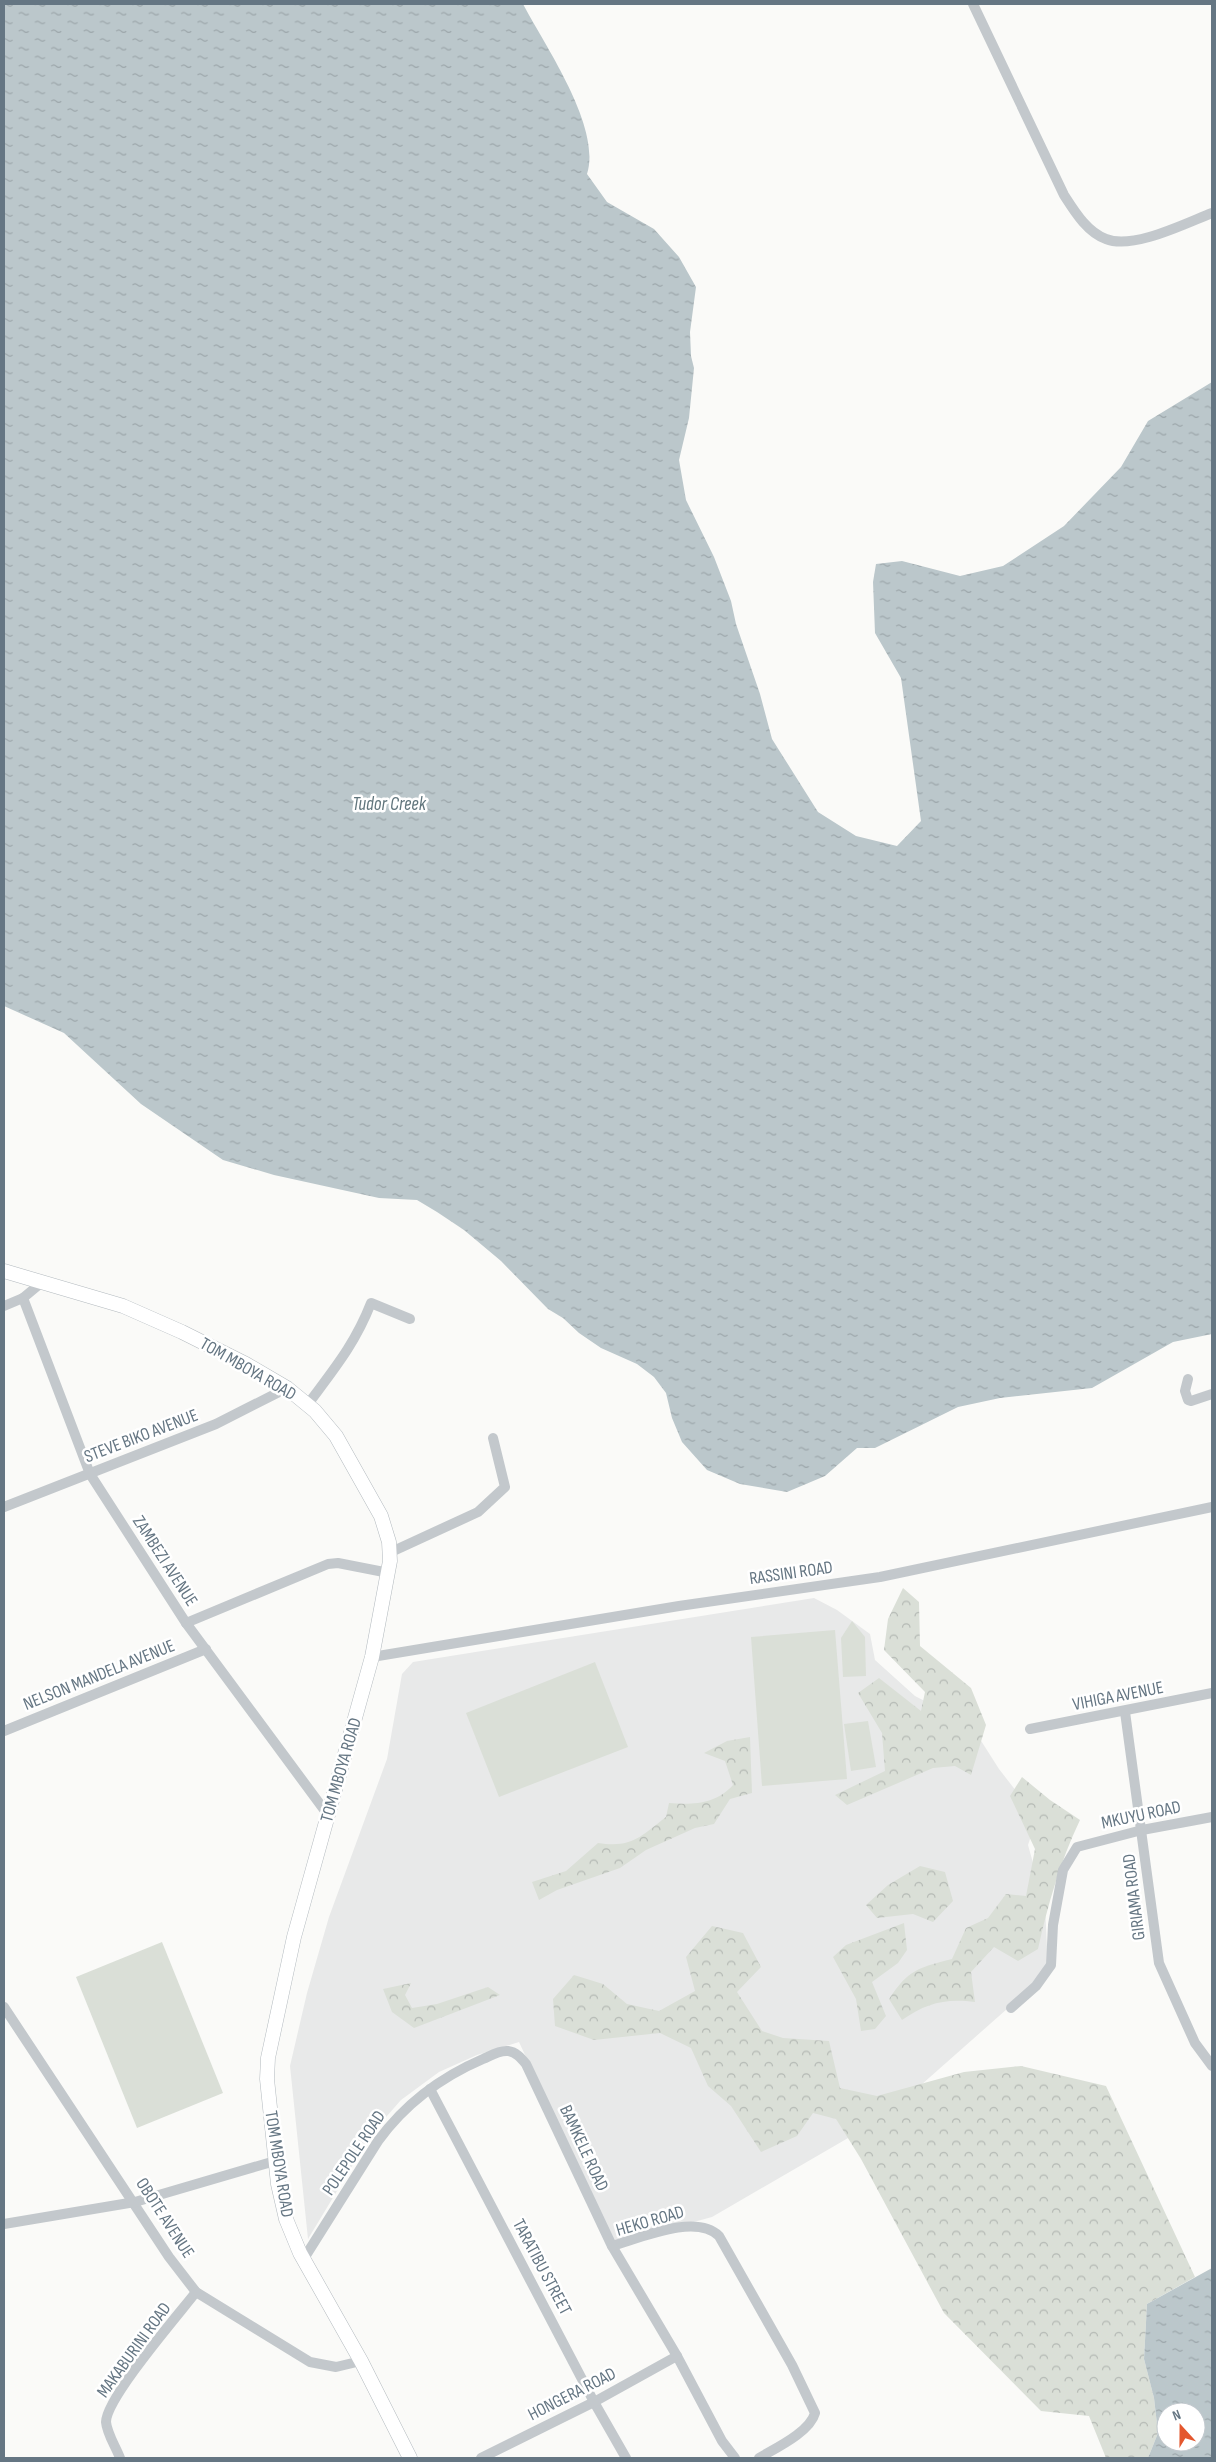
<svg xmlns="http://www.w3.org/2000/svg" width="1216" height="2462" font-family="'Sofia Sans Condensed',sans-serif">
<style>
.built{fill:#e8e9e9}
.green{fill:#dadfd7}
.forest{fill:url(#forest-crowns)}
.water{fill:url(#water-ripples);fill-rule:evenodd}
.lines{fill:none;stroke-linecap:round;stroke-linejoin:round}
.secondary-casing{stroke:#b3babf;stroke-width:15}
.minor{stroke:#c3c8cc;stroke-width:10}
.secondary{stroke:#fff;stroke-width:14}
.labels{text-anchor:middle;dominant-baseline:central;stroke-width:5;stroke-linejoin:round;paint-order:stroke}
.street-label{font-size:18px;fill:#657683;stroke:#fff}
.water-label{font-size:19px;font-style:italic;fill:#60757c;stroke:#fff}
</style>
<defs>
<pattern id="forest-crowns" width="20" height="18" patternUnits="userSpaceOnUse" patternTransform="scale(1.25)"><rect width="20" height="18" fill="#dadfd7"/><path d="M2 6a3 3 0 1 1 6 0M12 15a3 3 0 1 1 6 0" fill="none" stroke="#b4b9b4"/></pattern>
<pattern id="water-ripples" width="26" height="14" patternUnits="userSpaceOnUse" patternTransform="scale(1.25)"><rect width="26" height="14" fill="#bbc7cb"/><path d="M2 4q2-2 4 0t4 0M15 11q2-2 4 0t4 0" fill="none" stroke="#9ca6aa"/></pattern>
</defs>
<rect width="100%" height="100%" fill="#fafaf8"/>
<!-- built -->
<path class="built" d="M814,1598L837,1610L870,1634L875,1660L915,1696L971,1725L999,1769L1037,1818L1028,1845L1045,1906L1048,1967L1016,2001L886,2116L712,2217L613,2244L519,2042L477,2055L439,2072L401,2100L372,2133L308,2239L290,2066L307,1993L329,1917L387,1759L402,1674L413,1662Z"/>
<!-- green -->
<g class="green">
<path d="M852,1621L865,1637L866,1676L843,1677L841,1638Z"/>
<path d="M835,1630L847,1779L762,1786L751,1637Z"/>
<path d="M595,1662L628,1747L499,1797L466,1713Z"/>
<path d="M868,1721L876,1767L851,1771L844,1724Z"/>
<path d="M162,1942L223,2093L137,2128L76,1977Z"/>
</g>
<!-- forest -->
<g class="forest">
<path d="M903,1588L919,1602L920,1646L971,1688L986,1725L971,1775L955,1766L933,1768L847,1805L835,1795L885,1771L882,1733L858,1693L879,1678L921,1711L925,1692L884,1650L888,1619Z"/>
<path d="M750,1737L752,1793L730,1799L714,1824L695,1828L646,1850L620,1868L557,1890L539,1900L532,1882L566,1871L598,1843C632,1848 640,1837 666,1817L669,1803C693,1805 716,1804 733,1785L725,1761L704,1753L727,1741Z"/>
<path d="M1022,1777L1050,1800L1080,1820C1060,1862 1048,1904 1038,1949L1018,1961L994,1947L971,1972L975,2002C946,1998 926,2003 902,2020L889,1999C909,1969 918,1968 952,1959L966,1928L988,1918L1006,1894L1026,1896L1035,1849L1010,1796Z"/>
<path d="M920,1866L945,1872L953,1901L933,1922L913,1914L877,1918L866,1905L888,1885Z"/>
<path d="M904,1923L907,1950L898,1963L872,1982L886,2016L875,2029L861,2031L856,1999L833,1957L846,1945Z"/>
<path d="M712,1926L743,1933L761,1967L737,1992L762,2031L783,2038L829,2041L840,2088L877,2096L964,2072L1021,2066L1106,2086L1195,2277L1147,2304L1144,2359L1154,2398L1158,2433L1148,2458H1106L1089,2416L1041,2411L944,2313L861,2159L836,2119L813,2113L797,2136L761,2152L731,2106L708,2086L691,2048L660,2033L594,2040L555,2026L553,1999L574,1975L603,1984L627,2004L659,2011L695,1991L686,1957Z"/>
<path d="M411,1983L405,1995L412,2008L437,2004L488,1987L500,1995L414,2028L392,2012L383,1989Z"/>
</g>
<!-- water -->
<g class="water">
<path d="M4,4H523C545,46 602,127 587,174L607,202L654,229L679,257L696,287L690,332L691,356L694,368L689,418L679,460L686,500L714,557L731,601L736,624L760,694L772,739L818,812L856,836L897,846L921,821L901,678L875,633L873,582L876,564L902,561L960,576L1003,566L1064,526L1121,467L1148,421L1212,382V1334L1173,1342L1092,1388L1000,1398L958,1407L875,1448H857L825,1476L787,1492L740,1484L707,1470L682,1442L672,1418L666,1393L654,1377L637,1364L601,1348L579,1333L563,1318L548,1309L501,1261L464,1230L437,1212L417,1200L379,1198L274,1175L223,1160L141,1104L64,1033L4,1006Z"/>
<path d="M1212,2268V2458H1148L1158,2433L1154,2398L1144,2359L1147,2304ZM1166,2412H1196V2442H1166Z"/>
</g>
<g class="lines">
<defs>
<path id="secondary" d="M4,1271L123,1306L182,1332L246,1364L287,1388L315,1411L336,1436L381,1516L389,1542L390,1561L372,1657L294,1937L268,2058L267,2079L278,2184L286,2219L300,2253L361,2361L410,2458"/>
</defs>
<!-- secondary casing -->
<use href="#secondary" class="secondary-casing"/>
<!-- minor -->
<g class="minor">
<path d="M973,4L1064,195C1075,212 1087,232 1106,239C1133,250 1186,223 1212,213"/>
<path d="M23,1298L90,1474L186,1623L328,1815"/>
<path d="M4,1306L23,1298L41,1283"/>
<path d="M1188,1379L1185,1391L1188,1400L1191,1401L1212,1394"/>
<path d="M308,1404C334,1369 355,1344 371,1303L410,1319"/>
<path d="M4,1507L216,1424L287,1388"/>
<path d="M389,1553L478,1512L505,1487L493,1438"/>
<path d="M186,1623L328,1564L338,1563L389,1573"/>
<path d="M372,1657L679,1606L880,1577L1212,1507"/>
<path d="M1125,1712L1159,1963L1195,2043L1212,2066"/>
<path d="M1030,1729L1212,1693"/>
<path d="M4,1731L206,1649"/>
<path d="M4,2007L169,2257L196,2292L310,2362L336,2367L361,2361"/>
<path d="M1011,2008L1036,1986L1051,1965L1053,1925L1063,1870L1077,1847L1142,1830L1212,1817"/>
<path d="M430,2089L594,2402L626,2458"/>
<path d="M4,2224L135,2202L275,2161"/>
<path d="M612,2246C640,2238 696,2213 719,2236L792,2365L815,2413C810,2432 776,2448 759,2458"/>
<path d="M303,2260L378,2141C405,2104 441,2077 483,2059C490,2056 499,2050 508,2051C516,2052 521,2058 526,2064L612,2246L677,2356L722,2441L735,2458"/>
<path d="M120,2458C116,2447 107,2434 106,2422C106,2398 179,2314 196,2292"/>
<path d="M481,2458L594,2402L677,2356"/>
</g>
<!-- secondary -->
<use href="#secondary" class="secondary"/>
</g>
<g class="labels">
<!-- street labels -->
<g class="street-label">
<text transform="translate(248 1369) rotate(30)">TOM MBOYA ROAD</text>
<text transform="translate(141 1436) rotate(-21)">STEVE BIKO AVENUE</text>
<text transform="translate(165 1561) rotate(57)">ZAMBEZI AVENUE</text>
<text transform="translate(791 1573) rotate(-8)">RASSINI ROAD</text>
<text transform="translate(99 1675) rotate(-22)">NELSON MANDELA AVENUE</text>
<text transform="translate(1118 1696) rotate(-11)">VIHIGA AVENUE</text>
<text transform="translate(341 1770) rotate(-74)">TOM MBOYA ROAD</text>
<text transform="translate(1141 1815) rotate(-12)">MKUYU ROAD</text>
<text transform="translate(1134 1897) rotate(-97)">GIRIAMA ROAD</text>
<text transform="translate(584 2148) rotate(65)">BAMKELE ROAD</text>
<text transform="translate(354 2153) rotate(-56)">POLEPOLE ROAD</text>
<text transform="translate(279 2164) rotate(81)">TOM MBOYA ROAD</text>
<text transform="translate(165 2218) rotate(57)">OBOTE AVENUE</text>
<text transform="translate(650 2221) rotate(-16)">HEKO ROAD</text>
<text transform="translate(542 2267) rotate(62)">TARATIBU STREET</text>
<text transform="translate(134 2350) rotate(-54)">MAKABURINI ROAD</text>
<text transform="translate(572 2394) rotate(-27)">HONGERA ROAD</text>
</g>
<!-- water labels -->
<g class="water-label">
<text x="389" y="804">Tudor Creek</text>
</g>
</g>
<!-- border -->
<rect width="1216" height="2462" fill="none" stroke="#657683" stroke-width="10"/>
<!-- north arrow -->
<g transform="translate(1181 2427) rotate(339)"><circle r="24" fill="#ffffff" stroke="#c1c8cd"/>
<path d="M0-4L9 19L0 12L-9 19Z" fill="#e4572e"/>
<text y="-8" font-size="14" font-weight="bold" text-anchor="middle" fill="#657683">N</text>
</g>
</svg>
